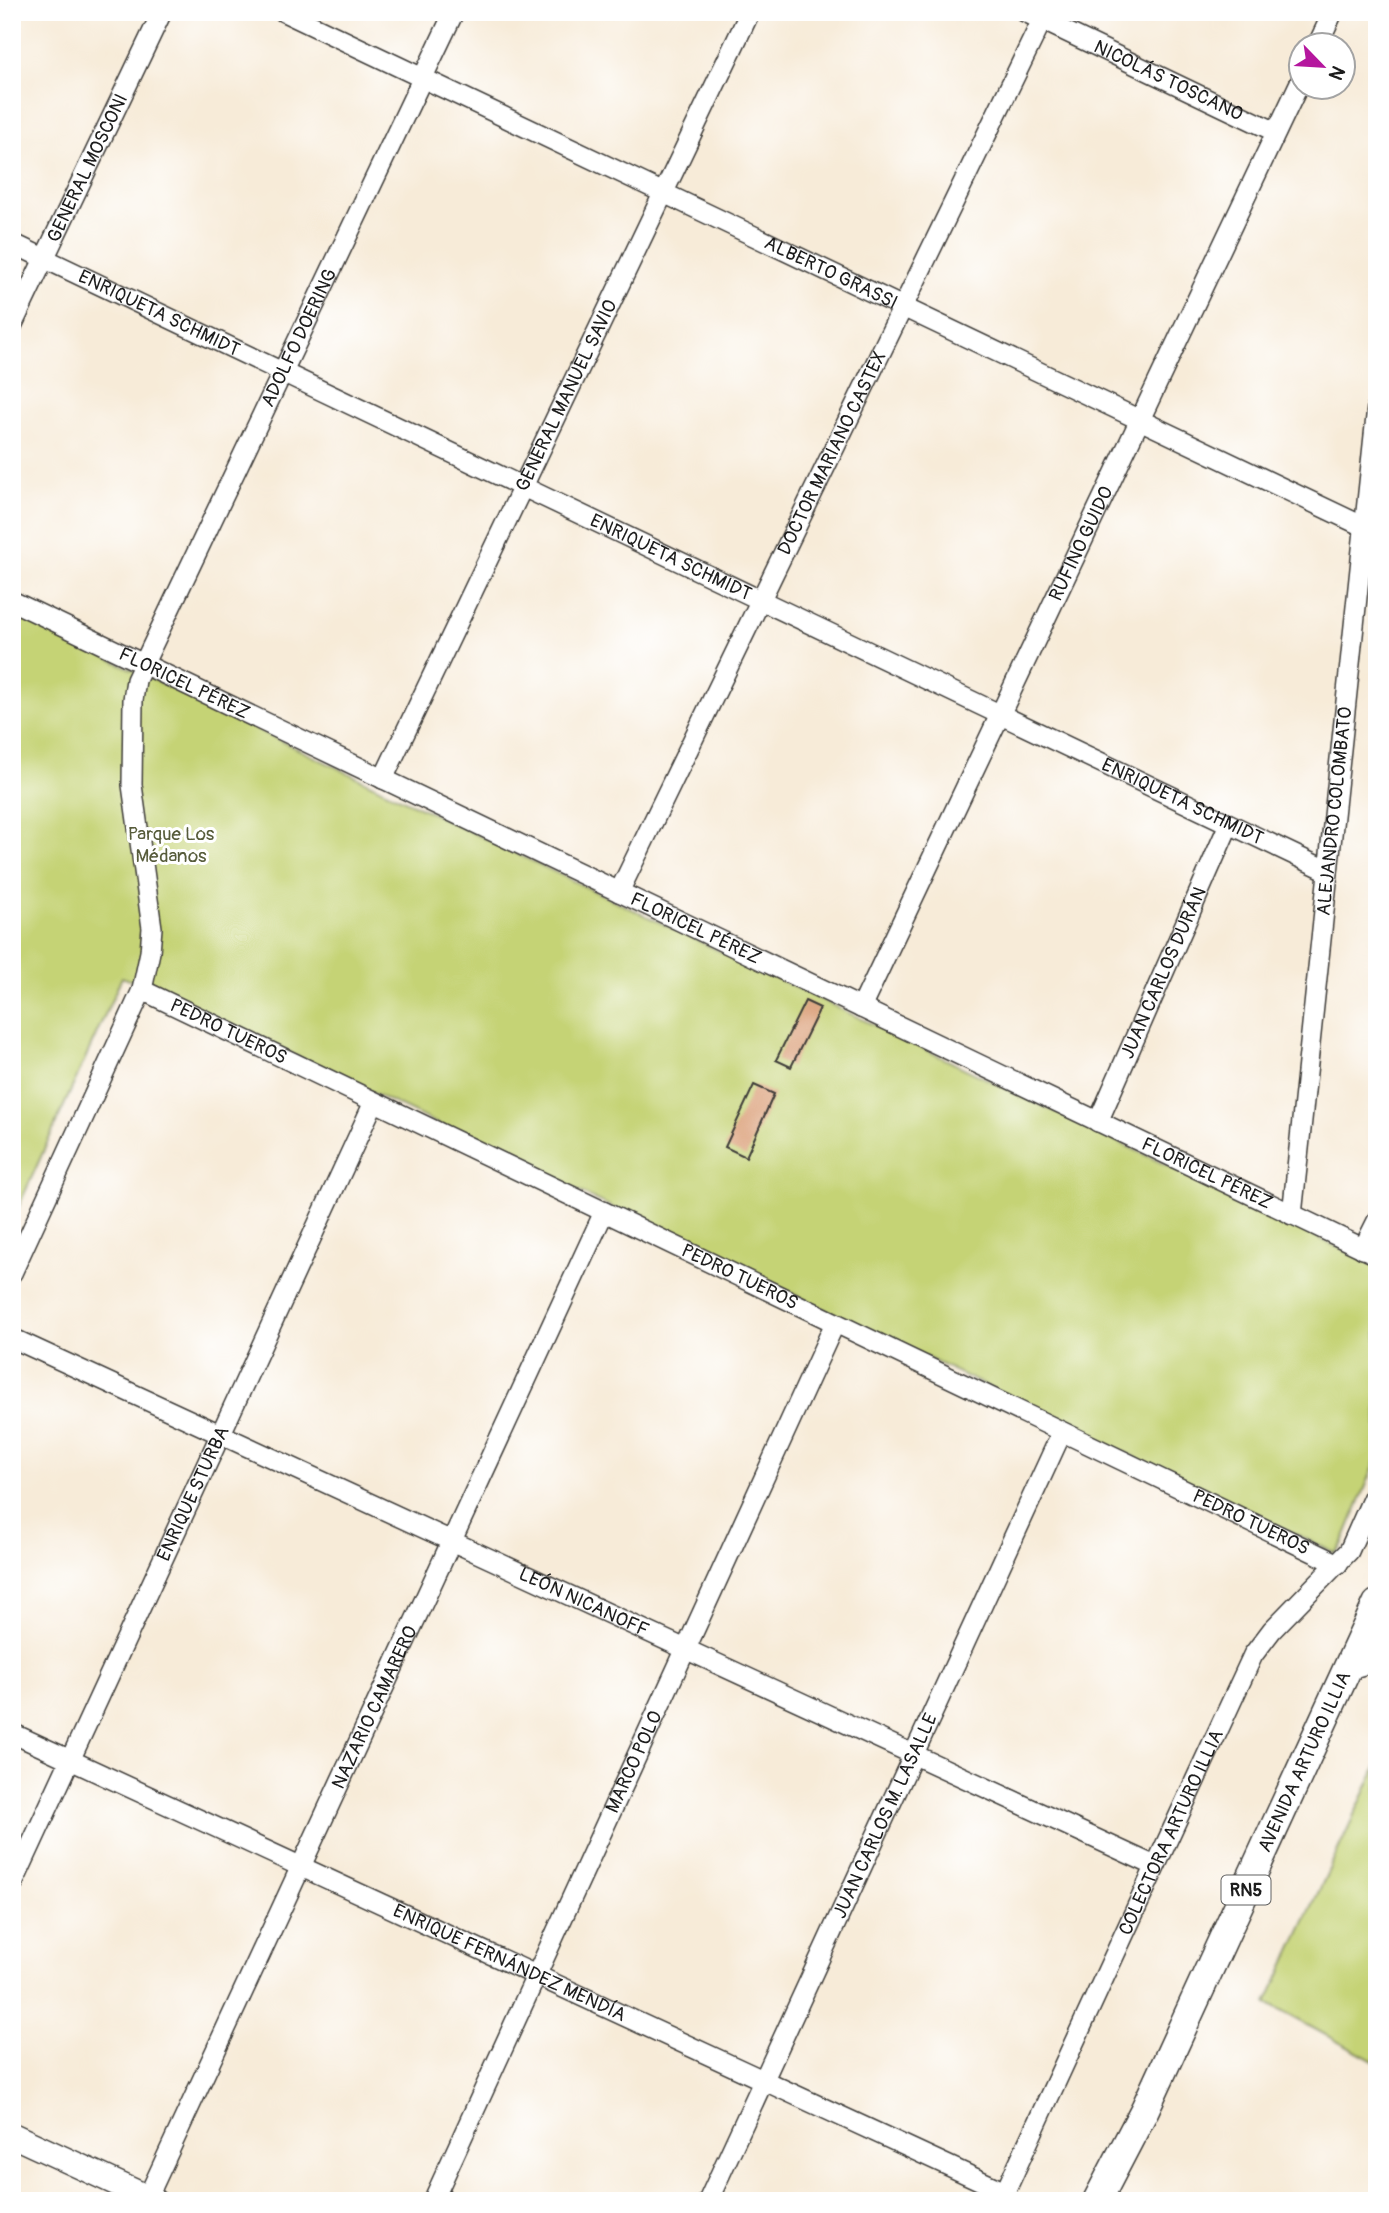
<svg xmlns="http://www.w3.org/2000/svg" width="1389" height="2213" font-family="Pangolin,sans-serif">
<style>
.green{fill:#c5d375;stroke:#707848;stroke-width:2}
.building{fill:#d8986e}
.lines{fill:none;stroke-linecap:round;stroke-linejoin:round}
.minor-casing{stroke:#3d3b38;stroke-width:22}
.major-casing{stroke:#3d3b38;stroke-width:27}
.highway-casing{stroke:#3d3b38;stroke-width:31}
.minor{stroke:#fff;stroke-width:19}
.major{stroke:#fff;stroke-width:24}
.highway{stroke:#fff;stroke-width:28}
.labels{text-anchor:middle;dominant-baseline:central;stroke-width:6;stroke-linejoin:round;paint-order:stroke}
.shield{fill:#fff;stroke:#606060;stroke-width:2}
.shield-label{font-size:18px;font-weight:bold;fill:#1c1c1c}
.street-label{font-size:19px;fill:#1c1c1c;stroke:#fff}
.park-label{font-size:19px;fill:#575c3b;stroke:#fff}
</style>
<rect width="100%" height="100%" fill="#fff"/>
<filter id="ink" filterUnits="userSpaceOnUse"><feTurbulence type="fractalNoise" baseFrequency=".0143" numOctaves="2"/><feDisplacementMap in="SourceGraphic" scale="14" xChannelSelector="R" yChannelSelector="G"/><feConvolveMatrix kernelMatrix="1 2 1 2 8 2 1 2 1" color-interpolation-filters="sRGB"/></filter>
<filter id="wash" filterUnits="userSpaceOnUse"><feTurbulence type="fractalNoise" baseFrequency=".00686" numOctaves="4" result="noise"/><feDisplacementMap in="SourceGraphic" scale="28" xChannelSelector="R" yChannelSelector="G"/><feGaussianBlur stdDeviation="1.57" result="paint"/><feColorMatrix in="noise" values="0 0 0 0 0 0 0 0 0 0 0 0 0 0 0 0 0 1.4 0 .05"/><feComposite in="paint" operator="in"/></filter>
<g filter="url(#wash)">
<rect width="100%" height="100%" fill="#f7ebd8"/>
<!-- green -->
<g class="green">
<path d="M12,612L1377,1266V1459L1342,1545L1335,1553L162,992L122,977L12,1221Z"/>
<path d="M1377,1766V2063L1267,2003Z"/>
</g>
<g id="blocks">
<!-- building -->
<g class="building">
<path d="M805,1001L820,1008L791,1067L776,1060Z"/>
<path d="M754,1085L774,1094L746,1157L725,1147Z"/>
</g>
</g>
</g>
<g filter="url(#ink)">
<use href="#blocks" fill-opacity="0" stroke="#3d3b38" stroke-width="2"/>
<g class="lines">
<defs>
<g id="minor">
<path id="s1" d="M284,12L1377,533"/>
<path id="s2" d="M1025,12L1276,132"/>
<path d="M1317,46L1333,12"/>
<path id="s3" d="M12,243L1328,871"/>
<path id="s4" d="M12,326L162,12"/>
<path id="s5" d="M12,601L1377,1255"/>
<path id="s6" d="M383,779L750,12"/>
<path id="s7" d="M619,892L1046,12"/>
<path id="s8" d="M142,990L1338,1564"/>
<path id="s9" d="M861,1008L1302,78"/>
<path id="s10" d="M1098,1122L1229,824"/>
<path id="s11" d="M1292,1215L1377,407"/>
<path d="M1363,1249L1377,1221"/>
<path id="s12" d="M12,1273L142,990L150,952L152,928L132,785L133,700L136,680L454,12"/>
<path id="s13" d="M12,1338L1155,1866"/>
<path d="M1347,1670L1377,1661"/>
<path id="s14" d="M12,1733L1005,2192"/>
<path id="s15" d="M12,1886L374,1102"/>
<path id="s16" d="M146,2201L604,1212"/>
<path id="s17" d="M433,2201L835,1323"/>
<path id="s18" d="M708,2201L1062,1432"/>
<path id="s19" d="M1001,2201L1253,1655L1272,1630L1349,1551L1377,1488"/>
</g>
<path id="major" d="M12,2135L155,2201"/>
<g id="highway">
<path id="s20" d="M1097,2201L1145,2109L1377,1604"/>
</g>
</defs>
<!-- minor casing -->
<use href="#minor" class="minor-casing"/>
<!-- major casing -->
<use href="#major" class="major-casing"/>
<!-- highway casing -->
<use href="#highway" class="highway-casing"/>
<!-- minor -->
<use href="#minor" class="minor"/>
<!-- major -->
<use href="#major" class="major"/>
<!-- highway -->
<use href="#highway" class="highway"/>
</g>
</g>
<g class="labels">
<!-- shield labels -->
<rect class="shield" x="1221.5" y="1875.5" width="49" height="29" rx="5"/>
<g class="shield-label">
<text x="1246" y="1890">RN5</text>
</g>
<!-- street labels -->
<g class="street-label">
<text stroke="none"><textPath href="#s2" startOffset="159">NICOLÁS TOSCANO</textPath></text>
<text stroke="none"><textPath href="#s4" startOffset="175">GENERAL MOSCONI</textPath></text>
<text stroke="none"><textPath href="#s1" startOffset="606">ALBERTO GRASSI</textPath></text>
<text stroke="none"><textPath href="#s3" startOffset="163">ENRIQUETA SCHMIDT</textPath></text>
<text stroke="none"><textPath href="#s12" startOffset="1003">ADOLFO DOERING</textPath></text>
<text stroke="none"><textPath href="#s6" startOffset="425">GENERAL MANUEL SAVIO</textPath></text>
<text stroke="none"><textPath href="#s7" startOffset="488">DOCTOR MARIANO CASTEX</textPath></text>
<text stroke="none"><textPath href="#s9" startOffset="514">RUFINO GUIDO</textPath></text>
<text stroke="none"><textPath href="#s3" startOffset="730">ENRIQUETA SCHMIDT</textPath></text>
<text stroke="none"><textPath href="#s5" startOffset="191">FLORICEL PÉREZ</textPath></text>
<text stroke="none"><textPath href="#s3" startOffset="1297">ENRIQUETA SCHMIDT</textPath></text>
<text stroke="none"><textPath href="#s11" startOffset="406">ALEJANDRO COLOMBATO</textPath></text>
<text stroke="none"><textPath href="#s5" startOffset="758">FLORICEL PÉREZ</textPath></text>
<text stroke="none"><textPath href="#s10" startOffset="163">JUAN CARLOS DURÁN</textPath></text>
<text stroke="none"><textPath href="#s8" startOffset="96">PEDRO TUEROS</textPath></text>
<text stroke="none"><textPath href="#s5" startOffset="1325">FLORICEL PÉREZ</textPath></text>
<text stroke="none"><textPath href="#s8" startOffset="663">PEDRO TUEROS</textPath></text>
<text stroke="none"><textPath href="#s15" startOffset="432">ENRIQUE STURBA</textPath></text>
<text stroke="none"><textPath href="#s8" startOffset="1230">PEDRO TUEROS</textPath></text>
<text stroke="none"><textPath href="#s13" startOffset="630">LEÓN NICANOFF</textPath></text>
<text stroke="none"><textPath href="#s16" startOffset="544">NAZARIO CAMARERO</textPath></text>
<text stroke="none"><textPath href="#s17" startOffset="483">MARCO POLO</textPath></text>
<text stroke="none"><textPath href="#s20" startOffset="486">AVENIDA ARTURO ILLIA</textPath></text>
<text stroke="none"><textPath href="#s18" startOffset="424">JUAN CARLOS M. LASALLE</textPath></text>
<text stroke="none"><textPath href="#s19" startOffset="406">COLECTORA ARTURO ILLIA</textPath></text>
<text stroke="none"><textPath href="#s14" startOffset="548">ENRIQUE FERNÁNDEZ MENDÍA</textPath></text>
</g>
<!-- park labels -->
<g class="park-label">
<text x="171" y="834">Parque Los<tspan x="171" dy="22">Médanos</tspan></text>
</g>
</g>
<!-- margin -->
<rect width="1389" height="2213" fill="none" stroke="#fff" stroke-width="42"/>
<!-- north arrow -->
<g transform="translate(1322 66) rotate(115)"><circle r="33" fill="#ffffff" stroke="#a4a4a4" stroke-width="2"/>
<path d="M0-5L12 26L0 18L-12 26Z" fill="#b5179e"/>
<text y="-10" font-size="19" font-weight="bold" text-anchor="middle" fill="#1c1c1c">N</text>
</g>
</svg>
